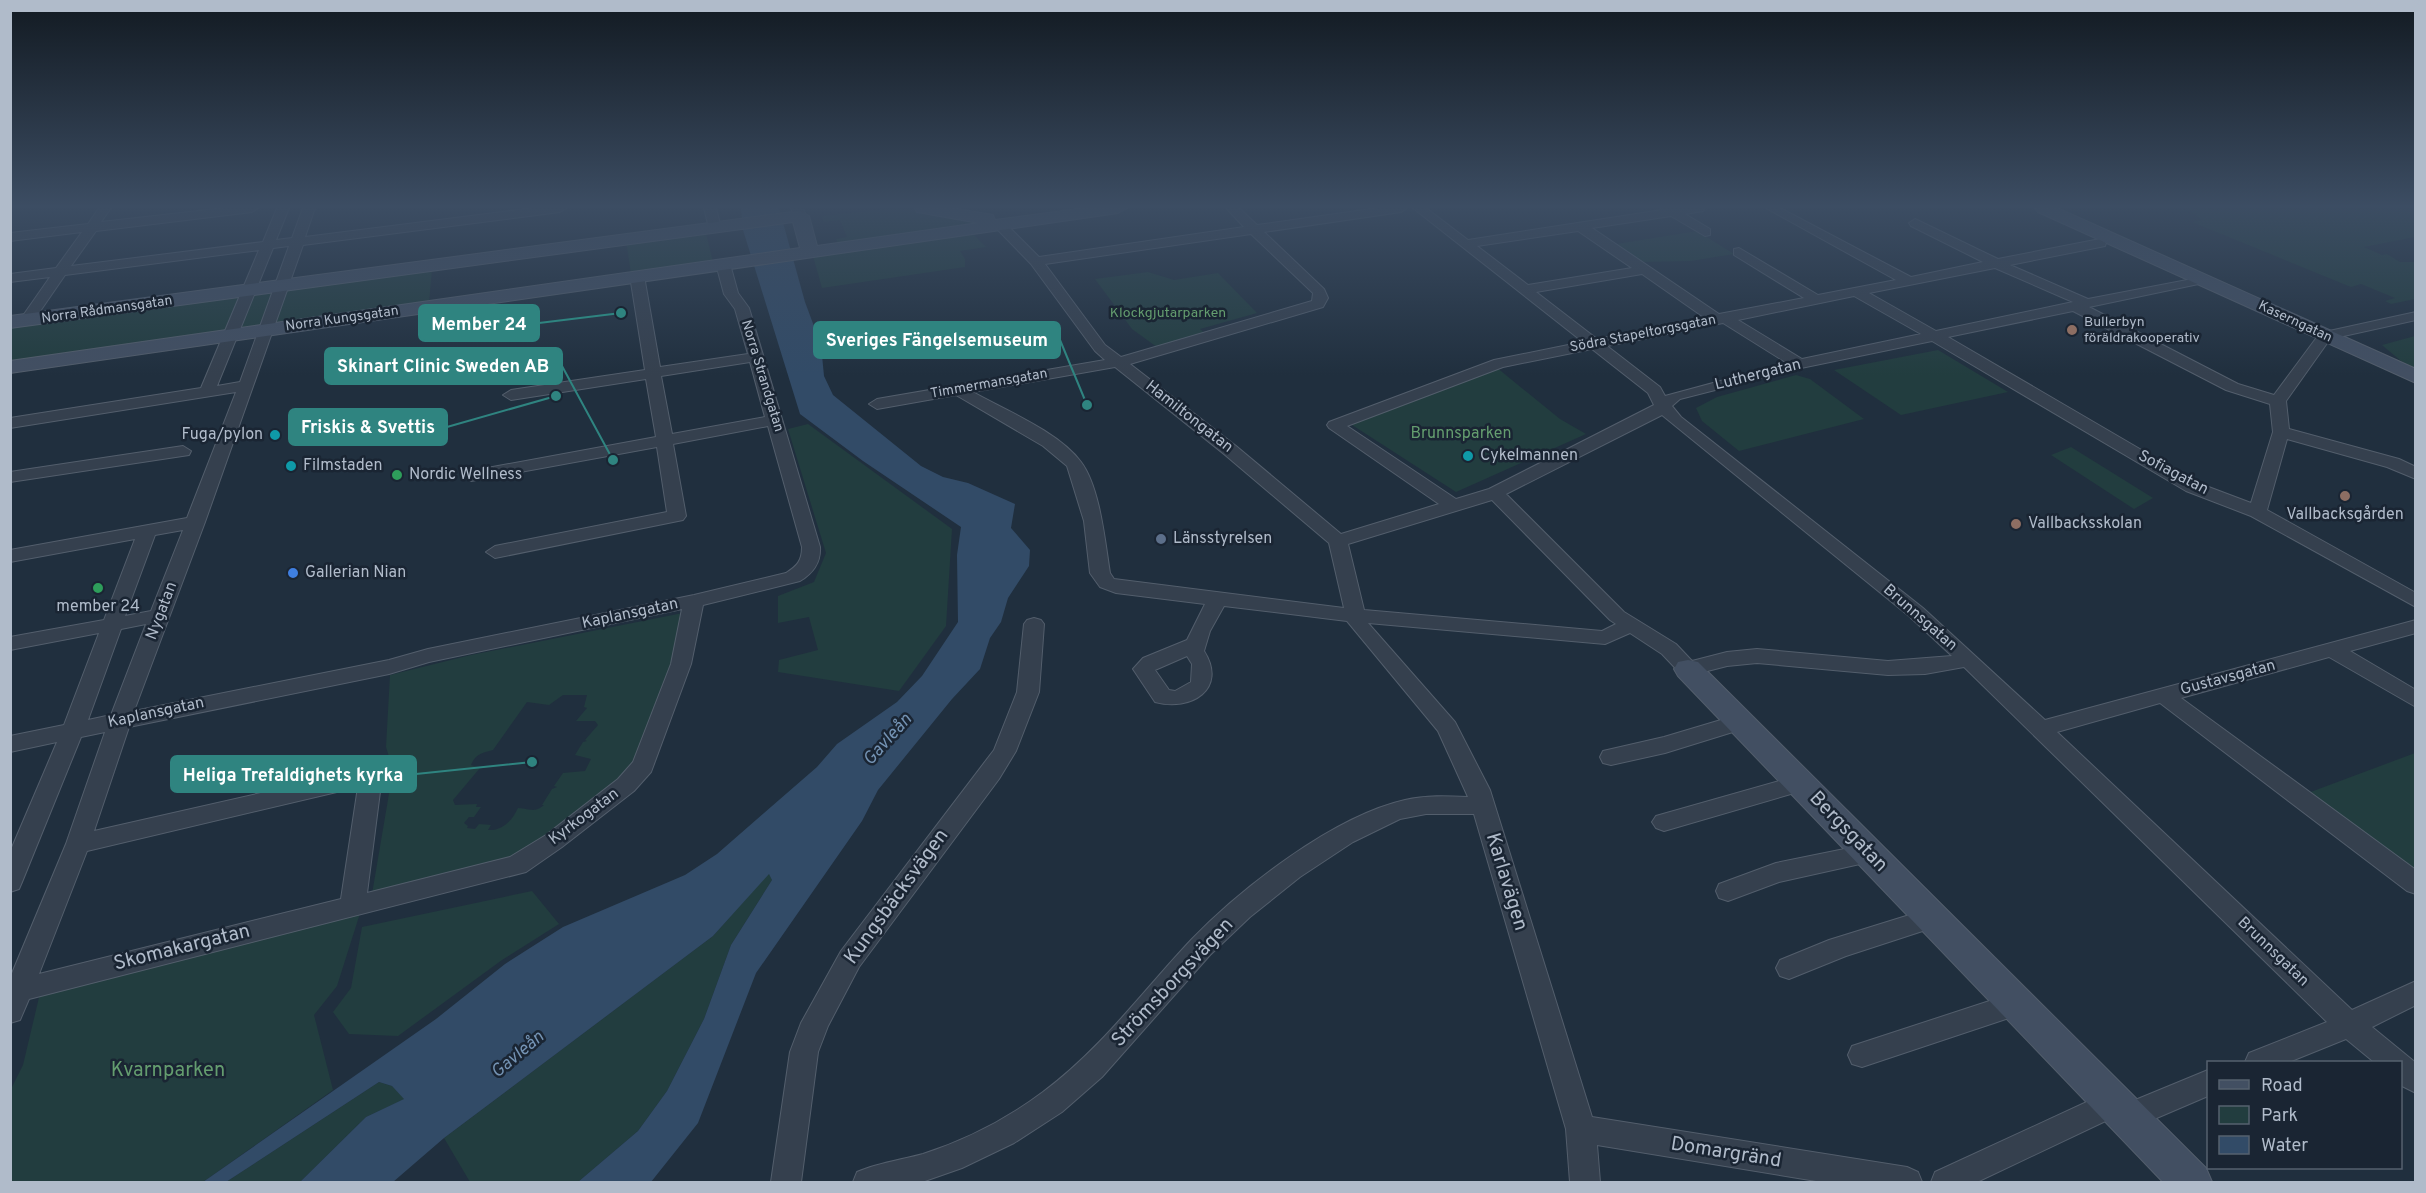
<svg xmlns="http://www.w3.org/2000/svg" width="2426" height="1193" font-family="Overpass,sans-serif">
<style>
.green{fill:#223d3f;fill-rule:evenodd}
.water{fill:#324b67}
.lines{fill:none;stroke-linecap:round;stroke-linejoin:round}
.street-casing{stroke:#535e6c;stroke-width:2}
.secondary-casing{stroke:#535e6c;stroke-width:2}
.street{fill:#35404e;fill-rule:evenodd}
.secondary{fill:#424f62;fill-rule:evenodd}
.education-dot{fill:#8d6e63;stroke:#1a2533;stroke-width:2}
.culture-dot{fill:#0f9aa8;stroke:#1a2533;stroke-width:2}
.leisure-dot{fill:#2e9e5b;stroke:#1a2533;stroke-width:2}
.service-dot{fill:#5c6f8a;stroke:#1a2533;stroke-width:2}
.shop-dot{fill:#3f7fe0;stroke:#1a2533;stroke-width:2}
.labels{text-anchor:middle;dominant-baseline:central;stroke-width:5;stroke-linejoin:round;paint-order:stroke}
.far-street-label{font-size:14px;fill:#b0bbca;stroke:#1a2533}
.far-park-label{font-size:14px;fill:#649d6f;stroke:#1a2533}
.far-poi-label{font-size:14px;fill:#b0bbca;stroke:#1a2533;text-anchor:start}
.street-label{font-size:16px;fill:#b0bbca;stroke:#1a2533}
.park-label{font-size:16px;fill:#649d6f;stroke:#1a2533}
.poi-label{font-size:16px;fill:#b0bbca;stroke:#1a2533;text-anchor:start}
.water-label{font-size:18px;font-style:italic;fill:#7493b4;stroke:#1a2533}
.near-street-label{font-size:20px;fill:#b0bbca;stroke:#1a2533}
.near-park-label{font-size:20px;fill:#649d6f;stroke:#1a2533}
.leader{fill:none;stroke:#2f8480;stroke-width:2}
.callout-dot{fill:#2f8480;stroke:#1a2533;stroke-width:2}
.callout{fill:#2f8480;stroke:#2f8480;stroke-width:2}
.callout-label{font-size:18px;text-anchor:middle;font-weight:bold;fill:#fff}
</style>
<rect width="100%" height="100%" fill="#202f3e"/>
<!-- green -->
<g class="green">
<path d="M896,208L921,210L985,224L839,245L836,239L847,237L840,220L823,222L822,216Z"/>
<path d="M2187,208H2415V237L2364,247L2382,255L2387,254L2400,262H2415V299L2391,304L2385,301L2395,298L2361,284L2351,287L2192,222L2202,220Z"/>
<path d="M705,229L713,262L631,274L626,240Z"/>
<path d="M1697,231L1734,254L1691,261L1638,262L1610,245Z"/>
<path d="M972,233L986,247L960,251L965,259V267L822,288L813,256Z"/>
<path d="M432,269L429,303L11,362L10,326Z"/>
<path d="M1148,272L1174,280L1218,273L1257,313L1200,329L1209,337L1161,350L1132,329L1095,279Z"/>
<path d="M2415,336V368L2401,361L2382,345Z"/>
<path d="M1938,350L2008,392L1901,415L1834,370Z"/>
<path d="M1496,367L1560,419L1586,434L1456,492L1349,423Z"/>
<path d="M1796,375L1810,379L1864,419L1739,451L1702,421L1696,408L1717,397Z"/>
<path d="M808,424L952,529L946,626L899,691L778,672L779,660L818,650L809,617L778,623V596L814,582L826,553L788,429Z"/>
<path d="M2071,447L2153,498L2134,509L2051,455Z"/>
<path d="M693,611L643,766L517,865L371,900L393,770L386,747L390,675L471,655ZM563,695H587L584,707L587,708L576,721H595L598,725L585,740L587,741L583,742L575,755L591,759L585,771L563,773L554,786L557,787L552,789L542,805H544C535,813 531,809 518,808C512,821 502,831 488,830L491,825L479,824L475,829L467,828L468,826L464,823L469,817H474L481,807H476L477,804L455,805L453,800L480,768L471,765C476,753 483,753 493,750L527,702L549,705Z"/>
<path d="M2415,753V874L2308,793Z"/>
<path d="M769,873L772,880L731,945L704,1019L667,1091L638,1131L578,1182H470L444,1138L713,936Z"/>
<path d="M532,891L559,924L502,960L398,1036L349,1034L333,1012L351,988L362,927Z"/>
<path d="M362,907L337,986L314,1015L333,1090L203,1182H11L10,1091L23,1065L41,989Z"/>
<path d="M379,1082L392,1086L405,1099L366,1117L300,1182H226Z"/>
</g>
<!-- water -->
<path class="water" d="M741,208H779L805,302L821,345L824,376L833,395L921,466L943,477L968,483L1015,504L1011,528L1030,550L1029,566L1008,598L1001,622L990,638L980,669L952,699L878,790L862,821L756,973L698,1123L651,1182H578L638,1131L667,1091L704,1019L731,945L772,880L769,874L713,936L444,1138L393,1182H300L366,1117L404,1099L392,1086L379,1082L226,1182H203L436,1019L505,964L563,927L685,875L717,854L817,767L837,744L897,702L922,676L958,622L957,555L961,527L863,461L800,414L743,230Z"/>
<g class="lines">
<defs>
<g id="street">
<path d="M99,208H111L101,222L225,208H258L252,212L96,231L71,266L263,242L277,208H289L276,240L292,238L303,208H315L305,237L534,208H566L560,212L303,245L205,522L134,711L389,660L428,649L694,595L786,573C797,566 802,561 802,547L768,426L673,444L686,516L683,520L495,558L486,552L495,546L667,512L657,447L471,481L462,476L471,471L656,437L646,379L511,400L503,395L511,390L645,370L630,276L637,272L644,276L660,367L748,354L735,309L724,294L716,264L723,260L730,264L738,293L749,308L820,547C821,563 813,573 800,581L703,605L691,664L651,772L634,791L562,847L526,872L29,999L20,1020L10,1023V978L66,844L105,732L81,737L22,882L19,889L10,892V852L57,742L10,752V736L64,725L99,633L10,650V637L104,620L135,539L10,562V550L187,518L236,392L10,428V418L201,388L259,250L65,275L32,323H22L20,320L50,277L10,282V274L56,268L82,232L10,241V233L88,224ZM289,246L240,382L217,386L273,248ZM750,362L765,417L672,434L661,376ZM183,530L151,611L125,616L155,535ZM682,609L671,664L633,762L618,779L546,835L510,857L367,893L382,776L379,770L371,768L94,831L129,727L389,674L429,662ZM146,624L111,715L88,720L121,629ZM358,787L341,899L39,974L87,851Z"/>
<path d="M704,208H716L721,228L719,231L715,232L709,228Z"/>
<path d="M791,208H803L806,216L800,220L796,219Z"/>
<path d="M1226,208H1239L1257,225L1378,208H1407L1401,212L1264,232L1324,289L1328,298L1323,307L1130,364L1236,446L1341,534L1439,504L1329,428L1327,425L1329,422L1494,360L1583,342L1413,208H1426L1468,240L1662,210L1661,208H1705L1703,211L1685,214L1710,229V235L1705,236L1671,216L1592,228L1719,314L1804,298L1734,255V249L1739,248L1818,295L1896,280L1766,208H1780L1911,277L1983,262L1911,226L1909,223L1915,219L1998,259L2100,239L2106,243L2105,246L2010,265L2088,299L2208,276V282L2089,307L2238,384L2274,395L2320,333L2416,312V320L2330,339L2286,401L2289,429L2399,459L2416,467V479L2387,467L2287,439L2267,510L2416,593V607L2251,516L2186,491L1932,341L1801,368L1680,399L1672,406L1681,417L1923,608L2045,720L2416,620V633L2350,651L2416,690V707L2329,657L2181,698L2416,870V894L2407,891L2160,703L2057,732L2352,1010L2416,981V1005L2372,1027L2416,1063V1093L2400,1085V1062H2374L2346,1039L2289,1062H2245L2249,1053L2327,1022L1964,667L1925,674L1888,675L1757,663L1727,666L1688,676L1681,674L1662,654L1630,633L1605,644L1368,623L1455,722L1490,790L1592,1117L1907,1167L1918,1172L1922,1182H1822L1597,1145L1600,1182H1570L1566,1129L1474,814H1426L1400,819L1353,842L1300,877L1250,917L1210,955L1102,1077L1062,1112L1014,1143L962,1168L922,1182H853L857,1172C878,1163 901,1160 923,1154C966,1140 1007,1119 1043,1092C1101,1049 1142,992 1191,940C1241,888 1334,816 1405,800C1426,795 1447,796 1468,797L1438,731L1347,621L1224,606L1210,631L1204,651C1228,689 1191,712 1155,702L1133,669L1143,658L1187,640L1205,604L1116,593L1100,587L1090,573L1084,521L1067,466L1043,446L956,395L877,409L869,404L877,399L1105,360L1095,351L1031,264L997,229V223H1005L1039,257L1244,227ZM1578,231L1632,268L1528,285L1477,246ZM1251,234L1313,293L1312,301L1121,357L1105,345L1045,264ZM1995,268L2073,302L1936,331L1869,293ZM1642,274L1705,318L1597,339L1536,292ZM1854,296L1921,334L1802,359L1738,320ZM2073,311L2226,390L2270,404L2273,432L2251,503L2198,483L1948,337ZM1723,323L1787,363L1665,396L1660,387L1607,346ZM1592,349L1648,393L1654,405L1489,489L1456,499L1347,426L1503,367ZM1115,367L1224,454L1329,543L1344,608L1114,579L1110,573C1105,542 1100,487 1081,462C1059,432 1005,410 973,392ZM1662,415L1909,616L1952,656L1888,661L1757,649L1727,652L1692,661L1676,644L1624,612L1506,494ZM1492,500L1610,620L1616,624L1602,631L1364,610L1348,544ZM1187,656L1192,664L1191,682L1175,691L1169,690L1155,670Z"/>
<path d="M183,446L191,451L189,455L10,482V472Z"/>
<path d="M1034,618L1041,620L1044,624L1039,692L1016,751L999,779L859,967L828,1026L818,1052L801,1182H771L790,1052L801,1023L841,951L994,750L1017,692L1024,624L1027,620Z"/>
<path d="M1741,714L1749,717L1752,722L1749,727L1665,753L1611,765L1603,763L1600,757L1603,751L1664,737Z"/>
<path d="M1800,775L1808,777L1811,783L1808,789L1664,831L1656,828L1652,822L1656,816Z"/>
<path d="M1869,844L1878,846L1881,853L1878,860L1779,882L1728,901L1719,898L1716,891L1719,884L1776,863Z"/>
<path d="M1932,908L1941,911L1945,918L1941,925L1846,956L1789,979L1780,976L1776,968L1780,960L1829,940Z"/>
<path d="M2017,992L2027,996L2031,1004L2027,1012L1862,1067L1852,1064L1848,1055L1852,1046Z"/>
<path d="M2208,1070V1096L2138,1126L2128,1130L2118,1126L2114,1117L1977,1182H1931L1935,1172L2104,1094L2114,1090L2124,1094L2128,1103Z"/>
</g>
<g id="secondary">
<path d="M915,208H951L993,215L995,220L1085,208H1127L1118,213L10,373V361L800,248L793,222L10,328V316L800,211L809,216L817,246L979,223L923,213L917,212Z"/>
<path d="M2035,208H2057L2416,369V383L2038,212Z"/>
<path d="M1688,660L1698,662L2206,1168L2212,1182H2163L1678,676L1674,669L1678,662Z"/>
</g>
</defs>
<!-- street casing -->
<use href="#street" class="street-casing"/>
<!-- secondary casing -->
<use href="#secondary" class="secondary-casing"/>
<!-- street -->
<use href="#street" class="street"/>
<!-- secondary -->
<use href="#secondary" class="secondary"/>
</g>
<!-- sky -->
<linearGradient id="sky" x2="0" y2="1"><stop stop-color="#121a22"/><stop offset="0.55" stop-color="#3c4d63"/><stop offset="1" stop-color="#3c4d63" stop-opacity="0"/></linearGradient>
<rect width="2426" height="375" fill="url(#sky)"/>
<!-- markers -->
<g class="education-dot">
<circle cx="2072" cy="330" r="6"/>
<circle cx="2345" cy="496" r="6"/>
<circle cx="2016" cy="524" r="6"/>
</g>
<g class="culture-dot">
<circle cx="275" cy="435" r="6"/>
<circle cx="1468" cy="456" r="6"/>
<circle cx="291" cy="466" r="6"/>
</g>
<g class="leisure-dot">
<circle cx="397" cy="475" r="6"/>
<circle cx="98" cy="588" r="6"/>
</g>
<circle class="service-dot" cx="1161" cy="539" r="6"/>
<circle class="shop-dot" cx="293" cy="573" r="6"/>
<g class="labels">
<!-- far-street labels -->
<g class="far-street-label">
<text transform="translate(107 310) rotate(-8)">Norra Rådmansgatan</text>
<text transform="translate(342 319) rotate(-8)">Norra Kungsgatan</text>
<text transform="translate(2295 322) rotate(25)">Kaserngatan</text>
<text transform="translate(1643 334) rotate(-11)">Södra Stapeltorgsgatan</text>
<text transform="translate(762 376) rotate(73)">Norra Strandgatan</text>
<text transform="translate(989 384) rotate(-10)">Timmermansgatan</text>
</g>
<!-- far-park labels -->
<g class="far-park-label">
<text x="1168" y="313">Klockgjutarparken</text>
</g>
<!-- far-poi labels -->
<g class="far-poi-label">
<text x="2084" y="322">Bullerbyn<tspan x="2084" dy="16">föräldrakooperativ</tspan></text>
</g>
<!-- street labels -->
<g class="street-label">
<text transform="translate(1758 375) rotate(-14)">Luthergatan</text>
<text transform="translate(1189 417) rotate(38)">Hamiltongatan</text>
<text transform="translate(2173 473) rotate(28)">Sofiagatan</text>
<text transform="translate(162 611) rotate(-69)">Nygatan</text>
<text transform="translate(630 614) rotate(-12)">Kaplansgatan</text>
<text transform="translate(1920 618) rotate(41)">Brunnsgatan</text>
<text transform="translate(2228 678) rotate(-15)">Gustavsgatan</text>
<text transform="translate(156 713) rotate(-12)">Kaplansgatan</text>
<text transform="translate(584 817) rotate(-37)">Kyrkogatan</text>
<text transform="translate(2273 952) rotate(44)">Brunnsgatan</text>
</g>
<!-- park labels -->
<g class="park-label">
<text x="1461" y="434">Brunnsparken</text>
</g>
<!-- poi labels -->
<g class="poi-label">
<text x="263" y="435" text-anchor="end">Fuga/pylon</text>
<text x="1480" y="456">Cykelmannen</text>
<text x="303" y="466">Filmstaden</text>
<text x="409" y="475">Nordic Wellness</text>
<text x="2345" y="515" text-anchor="middle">Vallbacksgården</text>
<text x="2028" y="524">Vallbacksskolan</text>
<text x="1173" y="539">Länsstyrelsen</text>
<text x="305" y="573">Gallerian Nian</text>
<text x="98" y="607" text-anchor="middle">member 24</text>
</g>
<!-- water labels -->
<g class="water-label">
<text transform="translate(888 740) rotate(-48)">Gavleån</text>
<text transform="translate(518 1055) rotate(-40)">Gavleån</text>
</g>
<!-- near-street labels -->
<g class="near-street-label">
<text transform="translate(1848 832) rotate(46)">Bergsgatan</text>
<text transform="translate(1506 882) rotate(73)">Karlavägen</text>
<text transform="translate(897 897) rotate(-54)">Kungsbäcksvägen</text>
<text transform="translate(182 948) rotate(-14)">Skomakargatan</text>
<text transform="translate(1173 983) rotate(-47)">Strömsborgsvägen</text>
<text transform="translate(1726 1153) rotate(9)">Domargränd</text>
</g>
<!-- near-park labels -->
<g class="near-park-label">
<text x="168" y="1071">Kvarnparken</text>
</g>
</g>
<!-- callouts -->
<path class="leader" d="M621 313L539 323M1087 405L1060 340M613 460L562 366M556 396L447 427M532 762L416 774"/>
<g class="callout-dot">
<circle cx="621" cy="313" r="6"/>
<circle cx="1087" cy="405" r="6"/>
<circle cx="613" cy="460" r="6"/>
<circle cx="556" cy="396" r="6"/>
<circle cx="532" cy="762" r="6"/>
</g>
<g class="callout">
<rect x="419" y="305" width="120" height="36" rx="6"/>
<rect x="814" y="322" width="246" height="36" rx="6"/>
<rect x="325" y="348" width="237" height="36" rx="6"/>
<rect x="289" y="409" width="158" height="36" rx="6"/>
<rect x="171" y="756" width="245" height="36" rx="6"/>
</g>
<g class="callout-label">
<text x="479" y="330">Member 24</text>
<text x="937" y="346">Sveriges Fängelsemuseum</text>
<text x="443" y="372">Skinart Clinic Sweden AB</text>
<text x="368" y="433">Friskis &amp; Svettis</text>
<text x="293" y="781">Heliga Trefaldighets kyrka</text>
</g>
<!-- border -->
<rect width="2426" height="1193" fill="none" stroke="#b0bbca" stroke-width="24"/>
<!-- legend -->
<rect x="2207" y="1061" width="195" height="108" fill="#1a2533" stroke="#56616f" stroke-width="1.5"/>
<rect x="2219" y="1080" width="30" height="9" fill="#424f62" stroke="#56616f" stroke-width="1.5"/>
<text x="2261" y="1091" font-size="18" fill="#b0bbca">Road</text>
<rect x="2219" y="1106" width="30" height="18" fill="#223d3f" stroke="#56616f" stroke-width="1.5"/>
<text x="2261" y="1121" font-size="18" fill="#b0bbca">Park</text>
<rect x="2219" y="1136" width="30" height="18" fill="#324b67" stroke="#56616f" stroke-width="1.5"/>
<text x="2261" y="1151" font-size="18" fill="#b0bbca">Water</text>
</svg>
